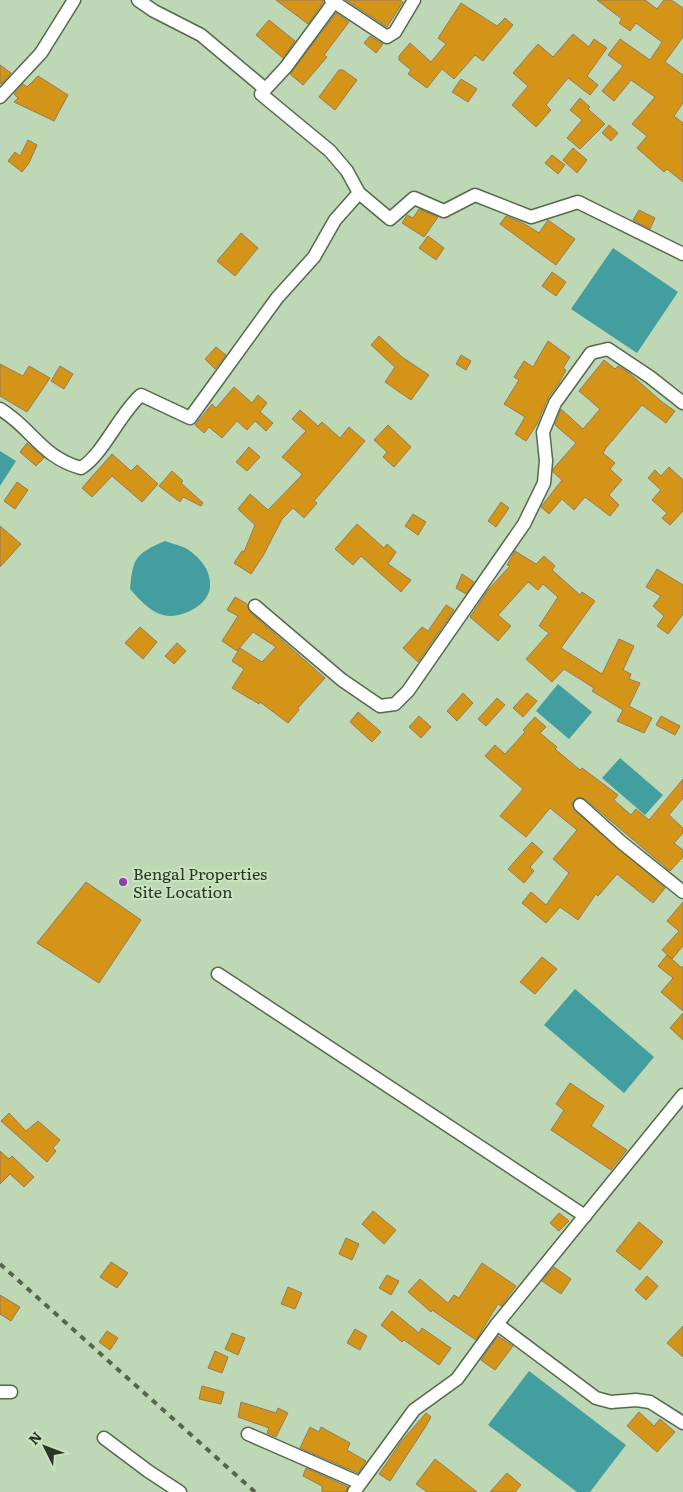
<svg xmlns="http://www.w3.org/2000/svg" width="683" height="1492" font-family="Literata,serif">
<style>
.water{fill:#429e9f}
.building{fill:#d49417;stroke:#937c5a}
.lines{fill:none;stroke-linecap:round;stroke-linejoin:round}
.street-casing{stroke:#546a4b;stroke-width:15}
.street{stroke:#fff;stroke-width:12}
.rail{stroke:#576451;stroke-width:4;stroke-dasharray:6 6;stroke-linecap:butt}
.poi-dot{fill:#913ead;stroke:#cbe4c0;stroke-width:2}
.labels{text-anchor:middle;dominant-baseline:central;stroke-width:4;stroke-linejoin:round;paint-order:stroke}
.poi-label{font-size:16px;fill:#2b3427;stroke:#cbe4c0;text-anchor:start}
</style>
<rect width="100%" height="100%" fill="#bed7b4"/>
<!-- water -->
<g class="water">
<path d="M613,248L678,292L637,353L571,309Z"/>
<path d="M0,451L16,461L0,486Z"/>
<path d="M165,541C173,544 184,546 190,551C201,559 211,571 210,586C210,605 180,620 163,615C149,611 139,599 130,589C133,558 135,554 165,541Z"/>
<path d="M558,684L592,712L569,739L536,711Z"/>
<path d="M620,758L663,795L645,815L602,778Z"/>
<path d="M575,989L654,1057L624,1093L544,1025Z"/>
<path d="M529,1371L626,1445L590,1492H577L488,1425Z"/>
</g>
<!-- building -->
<g class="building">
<path d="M276,0H323V3L308,24Z"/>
<path d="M346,0H400L403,2L387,27Z"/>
<path d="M597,0H645L657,9L664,0H671L683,8V37L665,62L683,75V103L674,116L683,123V182L667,169L664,172L637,148L647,136L632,124L655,97L631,80L614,101L602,91L623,66L608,55L620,39L650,60L662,42L636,23L630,31L619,23L622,19Z"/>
<path d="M461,3L497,26L505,18L513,25L483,61L475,55L454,79L442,69L427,88L408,74L411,70L399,60V56L410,43L431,62L446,44L438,38Z"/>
<path d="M336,13L349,22L324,55L327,57L303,85L290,74Z"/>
<path d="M269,20L295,41L283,58L256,35Z"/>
<path d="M573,34L589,47L594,39L607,48L587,76L598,85L590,95L568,78L546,105L551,110L536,127L512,105L528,86L513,73L538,44L553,57Z"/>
<path d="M370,36L383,44L376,53L364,43Z"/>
<path d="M0,65L11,73L1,84L0,83Z"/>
<path d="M339,70H343L357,80L335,110L319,97Z"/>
<path d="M38,76L68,95L54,121L14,102L18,98L14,94L23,84L27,87Z"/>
<path d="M461,79L477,89L468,102L452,92Z"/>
<path d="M580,98L590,107L588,109L605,124L580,149L567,138L582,120L570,110Z"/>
<path d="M609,125L618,133L611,141L602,133Z"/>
<path d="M28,140L37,145L29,163L22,172L8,161L15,152L20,156Z"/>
<path d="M573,148L587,160L577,173L563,160Z"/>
<path d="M552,155L565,165L558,174L545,163Z"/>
<path d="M419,209L438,217L424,237L402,223L407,215L413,218Z"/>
<path d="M639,210L655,218L650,229L633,220Z"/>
<path d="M506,216L523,223L539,233L548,220L575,239L556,265L500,224Z"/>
<path d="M241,233L258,248L235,276L217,261Z"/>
<path d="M428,236L444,248L436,260L419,248Z"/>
<path d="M552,272L566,282L556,296L542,286Z"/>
<path d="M379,336L402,357L429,375L411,400L385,382L395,367L371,345Z"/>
<path d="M548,341L570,357L563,368L566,370L559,383L548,398L537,424L526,441L515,434L525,417L504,404L519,380L514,377L524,361L533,367Z"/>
<path d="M216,347L226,355L215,369L205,359Z"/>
<path d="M461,355L471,361L466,370L456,364Z"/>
<path d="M604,360L615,369L618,366L628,372L662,402L675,411L666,423L642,405L606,448L603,453L615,463L610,469L622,480L609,495L619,505L610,516L585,497L574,510L562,499L549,514L541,507L562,480L553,472V469L576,443L555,425L561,409L583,429L600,409L579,391Z"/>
<path d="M0,364L23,376L29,366L50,378L27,412L0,396Z"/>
<path d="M60,366L73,374L64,389L51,381Z"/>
<path d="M234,387L252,403L258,395L267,403L260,412L273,423L266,431L255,421L247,430L237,421L222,438L209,427L204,433L195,425L212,404L216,408Z"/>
<path d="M300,410L318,426L322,422L340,438L349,427L365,441L314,501L317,503L304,518L293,508L282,519L263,556L251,574L234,563L242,551L244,552L255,525L238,509L250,494L268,510L301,476L302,474L282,457L306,431L292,419Z"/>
<path d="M388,425L411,447L394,467L383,457L387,452L374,440Z"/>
<path d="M27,443L44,458L36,466L20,452Z"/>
<path d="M249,447L260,457L247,471L236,462Z"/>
<path d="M112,454L131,471L137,465L158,484L142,502L112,476L92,497L82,488Z"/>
<path d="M669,467L683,480V511L670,525L662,518L667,513L652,500L661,490L648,478L655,470L661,476Z"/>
<path d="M172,471L183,481L181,483L203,503L201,506L183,497L180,502L159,486Z"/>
<path d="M17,482L28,490L15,509L4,501Z"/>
<path d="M501,502L509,508L496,527L488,521Z"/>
<path d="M413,514L426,522L418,535L405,526Z"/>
<path d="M357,524L384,548L387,544L396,552L388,564L411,580L401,592L361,556L353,565L335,549Z"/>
<path d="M0,526L21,544L0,567Z"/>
<path d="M515,551L536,564L544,556L555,566L552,570L580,595L582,592L595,601L561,648L602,674L619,639L634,646L623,670L631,674L629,679L640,683L629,706L652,718L644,733L617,721L623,710L592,691L594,688L564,669L552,682L526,659L549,633L539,626L558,597L543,584L538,590L528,582L498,615L511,626L498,641L470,617L488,590L510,566L507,565Z"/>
<path d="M657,569L683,585V614L668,634L657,626L664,616L653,606L661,596L646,587Z"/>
<path d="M462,574L474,582L466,594L456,588Z"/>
<path d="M235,597L247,604L250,612L325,678L298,708L299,710L288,723L260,702L259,704L232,688L244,669L232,661L240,648L262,662L276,647L253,632L237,651L222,641L238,616L227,610Z"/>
<path d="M446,605L454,610L418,662L403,648L422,627L428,631Z"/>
<path d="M140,627L157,642L143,659L125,643Z"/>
<path d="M177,643L186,651L174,664L165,656Z"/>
<path d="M463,693L473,703L457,721L447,711Z"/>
<path d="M527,693L537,701L523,717L513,708Z"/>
<path d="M497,698L505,705L486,726L478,719Z"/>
<path d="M358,712L381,732L372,742L350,722Z"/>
<path d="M419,716L431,727L421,738L409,727Z"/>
<path d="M661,716L680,726L675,735L656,725Z"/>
<path d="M535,717L546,727L540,733L557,747L555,749L580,770L582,768L618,795L614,800L631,815L636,809L649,820L683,779V798L669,815L683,828V833L674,843L683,850V857L670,871L585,799L578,797L572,803L575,811L665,888L653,903L617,874L598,896L596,894L578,920L560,907L546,923L522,903L531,892L546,905L569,873L553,859L577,830L550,808L526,837L500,816L523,789L485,756L495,745L505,754L525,732L523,730Z"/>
<path d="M532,842L543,852L530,867L534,871L524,883L508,869Z"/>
<path d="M86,882L141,920L99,983L37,943Z"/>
<path d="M683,902V946L672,959L662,950L679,931L667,921Z"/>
<path d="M667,955L682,968L683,966V1011L661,992L673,978L658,966Z"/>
<path d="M542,957L557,969L535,994L520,982Z"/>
<path d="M683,1013V1040L670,1028Z"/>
<path d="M570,1083L604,1106L591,1126L627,1150L611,1170L551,1130L564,1110L556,1104Z"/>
<path d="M9,1113L26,1131L38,1121L60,1140L53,1148L56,1151L47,1162L1,1121Z"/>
<path d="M0,1151L9,1159L12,1156L34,1177L24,1187L10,1174L0,1184Z"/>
<path d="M373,1211L396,1230L384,1244L362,1224Z"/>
<path d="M559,1213L569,1221L559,1231L550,1223Z"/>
<path d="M639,1222L663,1242L640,1270L616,1251Z"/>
<path d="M346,1238L359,1244L352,1260L339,1254Z"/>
<path d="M111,1262L128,1273L117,1288L100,1277Z"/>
<path d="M482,1263L516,1286L501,1306L498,1304L476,1340L432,1310L431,1312L408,1292L420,1279L448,1303L454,1295L459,1298Z"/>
<path d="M554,1267L571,1279L561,1294L542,1281Z"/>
<path d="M387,1275L399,1281L391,1295L379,1288Z"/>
<path d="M647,1276L658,1286L646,1300L635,1290Z"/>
<path d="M288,1287L302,1293L295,1309L281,1304Z"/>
<path d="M0,1295L20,1307L11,1321L0,1314Z"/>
<path d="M392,1311L419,1333L422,1328L451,1348L439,1365L404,1340L402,1342L381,1325Z"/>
<path d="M683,1326V1357L667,1343Z"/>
<path d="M355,1329L367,1336L360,1350L347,1343Z"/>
<path d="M107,1331L118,1338L110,1350L99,1342Z"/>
<path d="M232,1333L245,1338L238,1355L225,1349Z"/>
<path d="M498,1336L513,1346L495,1370L481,1360Z"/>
<path d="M215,1351L228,1357L222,1373L208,1368Z"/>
<path d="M202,1386L224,1392L221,1404L199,1399Z"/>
<path d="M241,1402L276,1413L278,1408L288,1413L276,1437L267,1433L269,1428L238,1417Z"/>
<path d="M639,1412L654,1426L660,1419L675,1432L657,1452L627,1426Z"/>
<path d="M426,1413L431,1417L426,1426L390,1481L379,1474L401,1442Z"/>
<path d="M310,1427L319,1432L321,1427L350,1443L347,1450L366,1461L358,1473L300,1448Z"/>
<path d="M435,1459L477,1492H427L416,1484Z"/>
<path d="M306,1468L348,1487L346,1492H322V1486L303,1476Z"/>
<path d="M507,1473L521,1485L515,1492H490Z"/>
</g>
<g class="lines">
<defs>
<g id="street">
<path d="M138,0L154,11L201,35L264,88"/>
<path d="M331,0L387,37L395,32L414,0"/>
<path d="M334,2L286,67L261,94L330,151L347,171L359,193L390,219L414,198L444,211L475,195L531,217L578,202L683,254"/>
<path d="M0,97L41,53L74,0"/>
<path d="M0,409C32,428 41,457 81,468C102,456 120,413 141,395L190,418L277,298L314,257L335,220L359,193"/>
<path d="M255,606L342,680L380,706L395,704L408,691L524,524L544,483L546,461L543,432L555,403L591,353L608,349L650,377L683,403"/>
<path d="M580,805L621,842L683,892"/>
<path d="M218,974L585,1216"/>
<path d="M497,1324L596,1398L611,1402L636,1400L650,1402L683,1423"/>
<path d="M0,1392H11"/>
<path d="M248,1434L360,1483"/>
<path d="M104,1438L148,1471L180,1492"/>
<path d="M354,1492L414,1410L457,1379L497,1324L683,1095"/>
</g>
</defs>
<!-- street casing -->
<use href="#street" class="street-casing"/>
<!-- street -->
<use href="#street" class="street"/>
<!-- rail -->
<path class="rail" d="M0,1264L255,1492"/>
</g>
<!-- markers -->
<circle class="poi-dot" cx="123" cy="882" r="5"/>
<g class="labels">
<!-- poi labels -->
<g class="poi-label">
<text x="133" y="873">Bengal Properties<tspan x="133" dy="18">Site Location</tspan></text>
</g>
</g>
<!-- north arrow -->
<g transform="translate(45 1447) rotate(312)" stroke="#cbe4c0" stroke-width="4" paint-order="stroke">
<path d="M0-4L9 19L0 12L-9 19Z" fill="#2b3427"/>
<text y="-8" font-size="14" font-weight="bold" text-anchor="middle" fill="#2b3427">N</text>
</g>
</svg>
